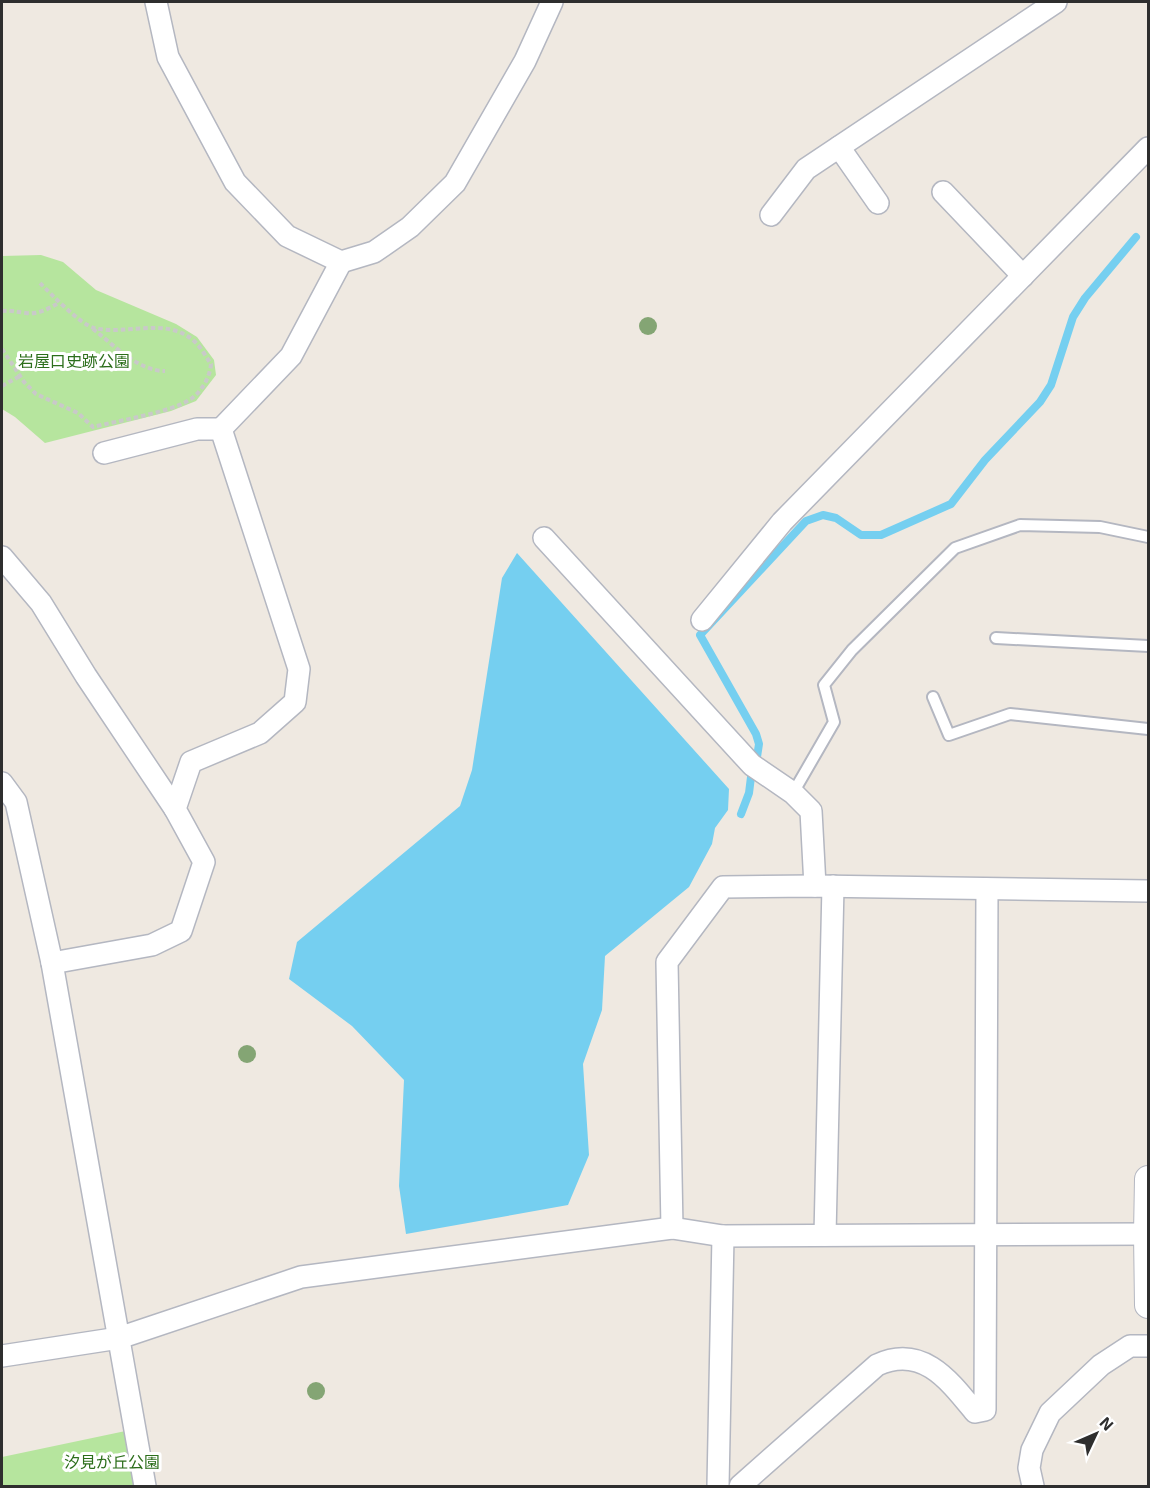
<svg xmlns="http://www.w3.org/2000/svg" width="1150" height="1488" font-family="'Exo 2','Noto Sans JP',sans-serif">
<style>
.green{fill:#b6e59e}
.water{fill:#75cff0}
.lines{fill:none;stroke-linecap:round;stroke-linejoin:round}
.stream{stroke:#75cff0;stroke-width:8}
.service-casing{stroke:#b4b7c1;stroke-width:14}
.minor-casing{stroke:#b4b7c1;stroke-width:24}
.tertiary-casing{stroke:#b4b7c1;stroke-width:28}
.path{stroke:#c9c9c9;stroke-width:4;stroke-dasharray:4.5 3;stroke-linecap:butt}
.service{stroke:#fff;stroke-width:10}
.minor{stroke:#fff;stroke-width:21}
.tertiary{stroke:#fff;stroke-width:26}
.tree{fill:#84a574}
.labels{text-anchor:middle;dominant-baseline:central;stroke-width:6;stroke-linejoin:round;paint-order:stroke}
.park-label{font-size:16px;fill:#2c6e1b;stroke:#fff}
</style>
<rect width="100%" height="100%" fill="#efe9e1"/>
<!-- green -->
<g class="green">
<path d="M41,255L63,262L96,290L176,324L197,337L214,360L216,375L196,401L171,411L45,443L15,417L2,409V256Z"/>
<path d="M135,1429L145,1486H2V1457Z"/>
</g>
<!-- water -->
<path class="water" d="M517,553L729,789L728,810L715,828L712,844L689,887L605,956L602,1010L583,1064L589,1155L568,1205L406,1234L399,1186L404,1080L352,1026L289,979L297,942L460,806L472,770L502,578Z"/>
<g class="lines">
<!-- stream -->
<path class="stream" d="M741,814L749,793L751,777L757,757L759,744L756,734L700,635L806,521L823,515L836,518L861,535H881L951,504L985,460L1040,402L1051,385L1073,317L1085,298L1136,237"/>
<defs>
<g id="service">
<path d="M996,638L1148,646"/>
<path d="M933,697L949,735L1010,714L1148,729"/>
<path d="M793,793L834,722L824,685L852,650L955,548L1020,525L1100,527L1148,537"/>
</g>
<g id="minor">
<path d="M156,2L168,57L235,182L287,236L341,262L374,252L410,227L455,183L525,61L552,2"/>
<path d="M839,147L878,203"/>
<path d="M943,192L1023,276"/>
<path d="M771,215L806,169L1056,2"/>
<path d="M104,453L197,429H221"/>
<path d="M544,538L752,765L793,793L811,811L815,886"/>
<path d="M2,557L41,603L86,676L175,809"/>
<path d="M702,620L782,522L1148,148"/>
<path d="M2,783L16,802L52,963L145,1486"/>
<path d="M52,963L152,945L181,931L204,862L175,809L191,762L260,733L295,702L299,669L221,429L291,356L341,262"/>
<path d="M672,1228L667,962L723,887L815,886L1148,891"/>
<path d="M825,1235L833,886"/>
<path d="M2,1356L119,1338L301,1277L672,1228L723,1236L1147,1234"/>
<path d="M718,1486L723,1236"/>
<path d="M740,1486L877,1365C922,1344 949,1380 975,1412L985,1410L987,889"/>
<path d="M1033,1486L1029,1468L1032,1450L1050,1413L1101,1365L1130,1346H1148"/>
</g>
<path id="tertiary" d="M1148,1179L1147,1234L1148,1305"/>
</defs>
<!-- service casing -->
<use href="#service" class="service-casing"/>
<!-- minor casing -->
<use href="#minor" class="minor-casing"/>
<!-- tertiary casing -->
<use href="#tertiary" class="tertiary-casing"/>
<!-- path -->
<g class="path">
<path d="M2,311C11,310 17,312 26,313C38,315 49,308 59,303"/>
<path d="M93,329C114,345 138,371 165,371"/>
<path d="M2,349L24,382L36,394L78,413L93,427C117,421 172,412 191,399C202,391 210,377 211,364C206,357 201,347 194,341C166,316 126,336 94,328C80,324 51,294 40,283"/>
<path d="M2,386L20,376"/>
</g>
<!-- service -->
<use href="#service" class="service"/>
<!-- minor -->
<use href="#minor" class="minor"/>
<!-- tertiary -->
<use href="#tertiary" class="tertiary"/>
</g>
<!-- trees -->
<g class="tree">
<circle cx="648" cy="326" r="9"/>
<circle cx="247" cy="1054" r="9"/>
<circle cx="316" cy="1391" r="9"/>
</g>
<g class="labels">
<!-- park labels -->
<g class="park-label">
<text x="74" y="360">岩屋口史跡公園</text>
<text x="112" y="1461">汐見が丘公園</text>
</g>
</g>
<!-- border -->
<rect width="1150" height="1488" fill="none" stroke="#2e2e2e" stroke-width="6"/>
<!-- north arrow -->
<g transform="translate(1096 1434) rotate(46)" stroke="#ffffff" stroke-width="4.5" paint-order="stroke">
<path d="M0-4.5L10 22L0 15L-10 22Z" fill="#2e2e2e"/>
<text y="-9" font-size="16" font-weight="bold" text-anchor="middle" fill="#2e2e2e">N</text>
</g>
</svg>
